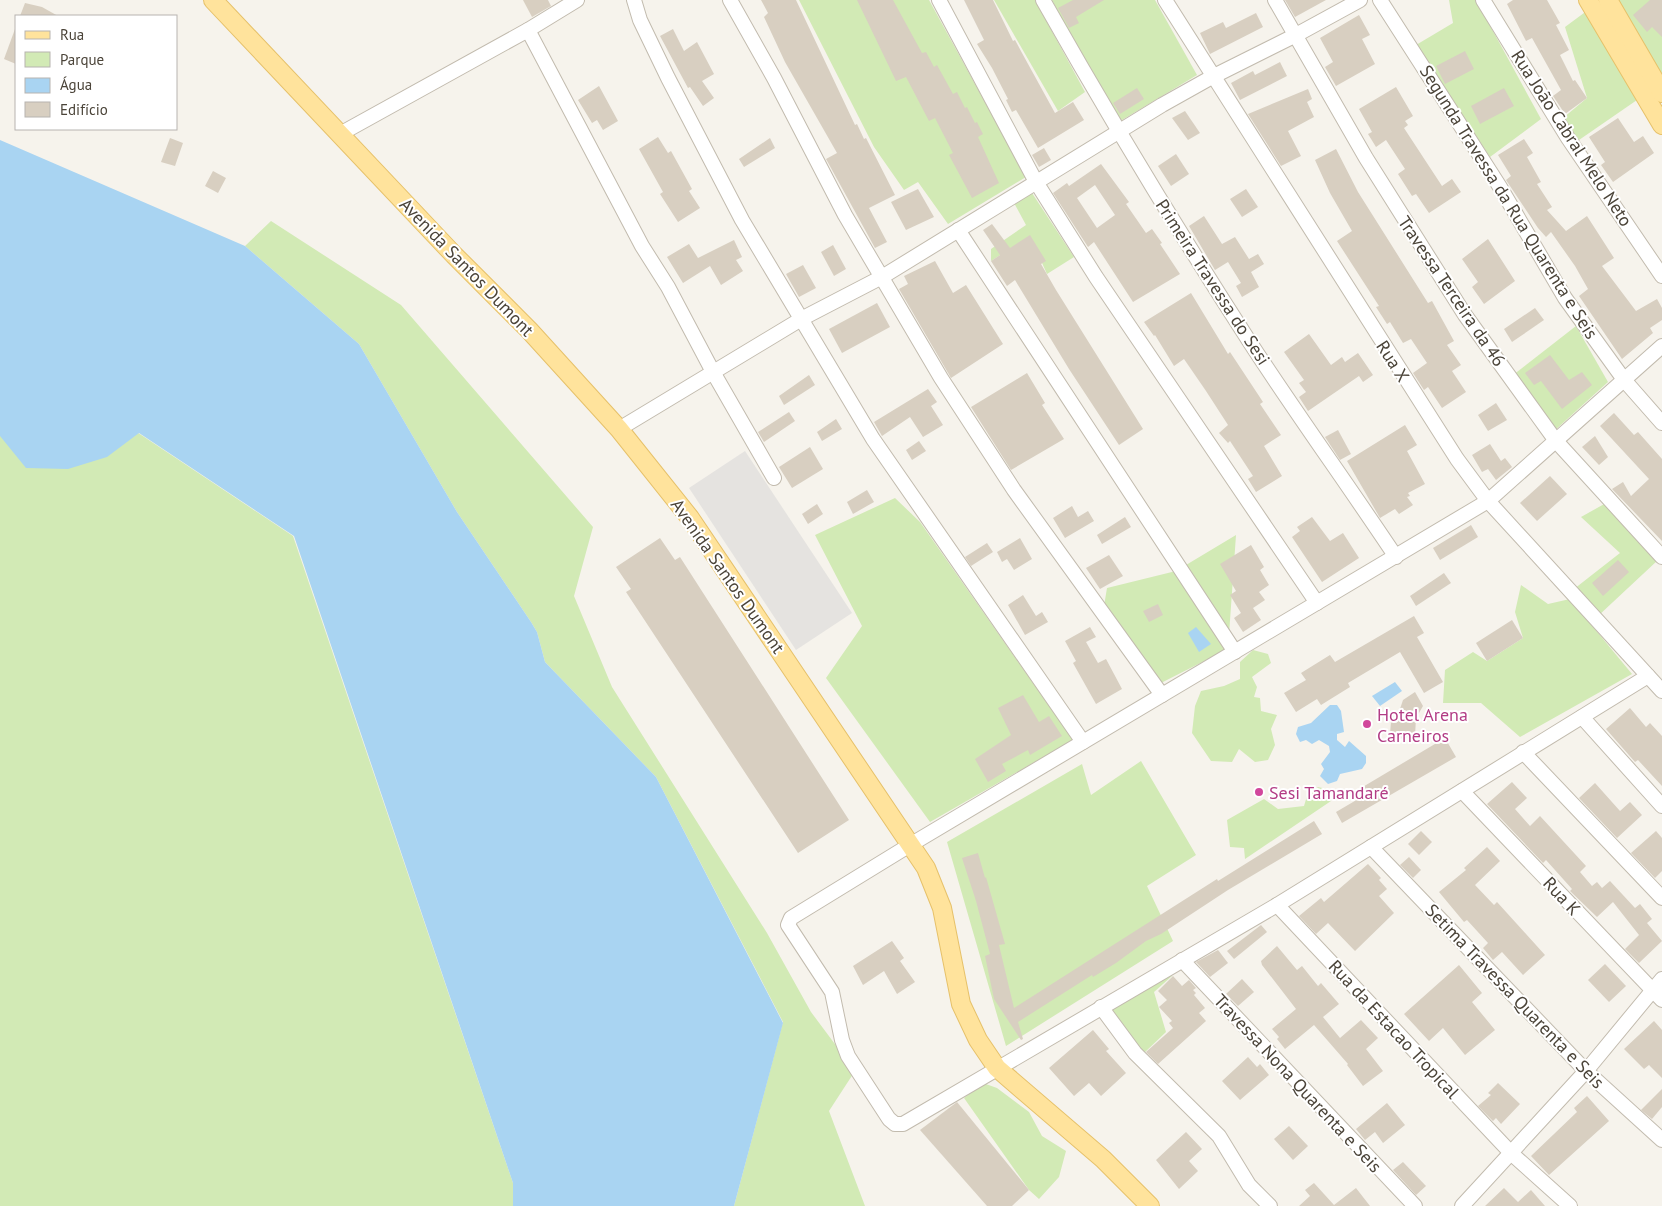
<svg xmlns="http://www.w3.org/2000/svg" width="1662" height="1206" font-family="'PT Sans',sans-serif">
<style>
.green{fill:#d2eab5}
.parking{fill:#e5e3e0}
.water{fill:#a9d4f2}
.building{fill:#d8cfc1;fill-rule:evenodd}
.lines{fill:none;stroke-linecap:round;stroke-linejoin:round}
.minor-casing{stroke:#c2bbae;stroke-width:16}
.major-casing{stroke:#e6c16a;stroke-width:20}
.minor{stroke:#fff;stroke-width:14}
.major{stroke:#ffe39c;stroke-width:18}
.hotel-dot{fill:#d1479c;stroke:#fff;stroke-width:2}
.labels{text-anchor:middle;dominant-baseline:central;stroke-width:4;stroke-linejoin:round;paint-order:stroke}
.street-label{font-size:18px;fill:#4b4439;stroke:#fff}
.hotel-label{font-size:18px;fill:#b23c85;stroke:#fff;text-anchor:start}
</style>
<rect width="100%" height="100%" fill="#f6f3ec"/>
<!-- green -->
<g class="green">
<path d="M799,0H929L1026,177L948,224L918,182L904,190L874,147Z"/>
<path d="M994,0H1035L1085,92L1058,111Z"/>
<path d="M1052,0H1155L1197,75L1117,123Z"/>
<path d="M1449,0H1476L1541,119L1490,157L1416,45L1453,23Z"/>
<path d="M1614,0H1662V79Z"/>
<path d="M1588,10L1637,100L1579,140L1563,118L1587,98L1565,27Z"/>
<path d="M1032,193L1074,257L1047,274L1030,236L991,261V249L1026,225L1013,201Z"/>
<path d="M271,221L401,305L593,527L574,596L612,687L767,933L811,1012L855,1071L829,1111L865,1206H734L783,1022L656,777L545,662L537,632L531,622L457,512L359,344L245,246Z"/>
<path d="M1576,326L1608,382L1553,432L1513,375Z"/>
<path d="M0,341L293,536L513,1183V1206H0Z"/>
<path d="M895,498L920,522L1073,740L930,822L826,678L862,626L815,535Z"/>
<path d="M1606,503L1658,560L1598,616L1574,589L1620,553L1581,517Z"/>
<path d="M1236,535L1228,649L1159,684L1104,606L1107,588L1176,571Z"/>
<path d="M1521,585L1548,604L1570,599L1632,674L1520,737L1481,703H1443L1445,670L1473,652L1487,661L1523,638L1515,612Z"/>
<path d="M1253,650L1268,654L1271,663L1252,677L1257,687L1254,697L1260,698L1261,711L1277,715L1271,729L1275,745L1268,760L1255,762L1239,749L1232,762L1211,761L1192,733L1195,706L1201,691L1224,686L1240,679V662Z"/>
<path d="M1141,761L1196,855L1147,886L1173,941L1006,1046L947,842L1082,764L1091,795Z"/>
<path d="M1318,787L1327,789L1331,801L1245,859L1244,848L1230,847L1227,820L1264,799L1278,809L1304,806L1307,796Z"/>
<path d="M1170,971L1172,976L1154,992L1166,1032L1144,1053L1124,1035L1110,1007Z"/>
<path d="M983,1083L997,1088L1029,1112L1042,1136L1066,1151L1059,1177L1039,1199L1029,1190L964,1098Z"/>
</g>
<!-- parking -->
<path class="parking" d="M745,451L852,613L796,650L689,488Z"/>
<!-- water -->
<g class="water">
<path d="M0,140L245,246L359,344L457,512L531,622L537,632L545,662L656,777L783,1023L734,1206H513V1183L294,536L139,433L107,457L68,469L26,468L0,436Z"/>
<path d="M1196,627L1211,644L1199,652L1188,633Z"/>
<path d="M1395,682L1402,691L1380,706L1372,696Z"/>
<path d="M1330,705H1337L1341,711L1344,732L1337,734V740L1345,747L1349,741L1366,756V763L1362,769L1340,774L1337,781L1328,784L1320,776L1324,769L1321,764L1330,752L1329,746L1319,740L1312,744L1306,740L1300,742L1296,734L1298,727L1311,723Z"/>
</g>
<!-- building -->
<g class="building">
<path d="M523,0H548L551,6L532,17Z"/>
<path d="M761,0H796L855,125L857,124L864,139L866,138L895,195L869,208L887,242L875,248L826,159L837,153L785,62L764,17L768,13Z"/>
<path d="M857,0H893L922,53L926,52L934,67L937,65L953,94L957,92L965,108L967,107L975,123L977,122L983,134L978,137L999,183L972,198L949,155L953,153L935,118L929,121L906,77L896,81Z"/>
<path d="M964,0H993L1013,41L1015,40L1022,53L1055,113L1073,102L1084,120L1038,148L1016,110L1012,112L1006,100L1008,99L992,68L977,44L984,40Z"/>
<path d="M1073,0H1104L1076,17L1079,23L1069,28L1058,8Z"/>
<path d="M1285,0H1326L1295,17Z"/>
<path d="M1513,0H1547L1560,23L1556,25L1569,50L1560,55L1573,81L1575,80L1587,98L1565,114L1553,96L1561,90L1532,38L1526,41L1507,4Z"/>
<path d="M1650,0H1662V37L1652,27L1647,32L1633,15Z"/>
<path d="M25,3L42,7L58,16H20Z"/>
<path d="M1256,13L1263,27L1210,54L1200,33L1223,22L1226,28Z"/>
<path d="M1359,15L1370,35L1362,39L1375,64L1336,86L1325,67L1333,62L1320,38Z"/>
<path d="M15,29H16V64L4,59Z"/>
<path d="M673,29L684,51L697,42L714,74L702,81L714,98L703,106L690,87L688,88L660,36Z"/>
<path d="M1465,51L1474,69L1445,84L1436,66Z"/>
<path d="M1280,62L1287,76L1240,100L1231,83L1253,71L1255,75Z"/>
<path d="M599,86L618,121L603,130L597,120L592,123L578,100Z"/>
<path d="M1396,87L1413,116L1405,121L1408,125L1404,128L1442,186L1452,179L1461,192L1429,213L1416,194L1412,196L1398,174L1405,169L1386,140L1376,147L1368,134L1372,132L1359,109Z"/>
<path d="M1137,88L1144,99L1120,114L1113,103Z"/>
<path d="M1504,88L1514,106L1480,124L1471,106Z"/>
<path d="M1308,89L1312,99L1307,102L1314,117L1288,131L1301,156L1281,166L1248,114Z"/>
<path d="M1185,111L1200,133L1188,140L1172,118Z"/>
<path d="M1618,118L1634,142L1643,136L1654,153L1613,182L1601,165L1605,162L1589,137Z"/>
<path d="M658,137L668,153L671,151L692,189L689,191L700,208L678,222L660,194L663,192L639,149Z"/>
<path d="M170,138L183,143L175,166L161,162Z"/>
<path d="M770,138L775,148L744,167L739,159Z"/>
<path d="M1524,139L1533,153L1527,157L1541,182L1537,184L1552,207L1547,210L1566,231L1587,216L1614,258L1602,266L1636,311L1657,299L1662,308V320L1650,328L1653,333L1622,359L1579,296L1588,289L1575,266L1551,232L1546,237L1538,228L1506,180L1511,176L1498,155Z"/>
<path d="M1044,148L1051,160L1039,167L1032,155Z"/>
<path d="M1336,149L1358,192L1428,303L1432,301L1454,341L1447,345L1461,365L1452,371L1466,392L1442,408L1428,387L1424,390L1413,373L1427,363L1411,339L1403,343L1390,322L1387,324L1376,307L1379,306L1337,241L1352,231L1330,193L1315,160Z"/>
<path d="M1176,154L1189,174L1171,186L1158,166Z"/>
<path d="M1101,164L1129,202L1126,204L1146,233L1152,229L1162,243L1160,244L1180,274L1133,302L1094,242L1088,247L1053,193L1067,183L1069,186ZM1095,185L1115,215L1097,228L1077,198Z"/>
<path d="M213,171L226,178L218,193L205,186Z"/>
<path d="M918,189L934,217L906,230L891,202Z"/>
<path d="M1246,189L1258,207L1242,217L1230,199Z"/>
<path d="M1204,216L1222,244L1235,237L1249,259L1258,254L1264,264L1251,272L1259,287L1242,297L1236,286L1241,283L1228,262L1215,270L1189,226Z"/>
<path d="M992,224L1010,248L1030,235L1046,261L1041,264L1056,290L1143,429L1119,445L1069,369L1015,280L1007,286L991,261L1000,255L983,230Z"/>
<path d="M1488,239L1515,281L1484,304L1472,287L1478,282L1462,259Z"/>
<path d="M734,240L742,257L736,260L743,271L721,285L710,266L683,283L667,257L689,244L698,258Z"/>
<path d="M833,245L846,269L834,276L821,252Z"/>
<path d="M935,261L953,293L966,285L1003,344L951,378L899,289L908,284L904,276Z"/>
<path d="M803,265L816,288L799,297L786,274Z"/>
<path d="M1191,293L1228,354L1230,352L1263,402L1260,404L1281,435L1264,446L1282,476L1256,492L1248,479L1253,476L1230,441L1228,443L1219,433L1228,425L1206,391L1184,359L1174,366L1155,335L1154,336L1144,322Z"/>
<path d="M877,303L890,327L842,353L829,329Z"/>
<path d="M1535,308L1544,320L1512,342L1504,329Z"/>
<path d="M1309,334L1331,365L1342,357L1345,362L1358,353L1373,375L1363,382L1359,376L1308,411L1299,397L1306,392L1299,383L1304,380L1284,352Z"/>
<path d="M1550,355L1569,380L1582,372L1592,385L1562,409L1541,381L1534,385L1525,373Z"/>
<path d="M1027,373L1045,403L1042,405L1064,439L1011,470L971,407Z"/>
<path d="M809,375L815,385L784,405L779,396Z"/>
<path d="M928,389L937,402L931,406L943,425L923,437L910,417L882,436L874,422Z"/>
<path d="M1496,403L1507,420L1488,431L1478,415Z"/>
<path d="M789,412L795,421L764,442L758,432Z"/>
<path d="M1614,413L1634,435L1638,432L1662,459V541L1612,489L1623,482L1631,496L1649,479L1600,426Z"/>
<path d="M836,419L842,429L822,441L817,432Z"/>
<path d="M1405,425L1417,445L1407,451L1425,484L1408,493L1410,496L1407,497L1413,505L1399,514L1395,509L1380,518L1347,461Z"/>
<path d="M1338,430L1351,454L1340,460L1325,437Z"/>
<path d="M1595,436L1608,457L1599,465L1582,447Z"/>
<path d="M919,441L926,451L912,460L906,450Z"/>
<path d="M1490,444L1501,461L1505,458L1512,467L1496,480L1488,469L1482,472L1472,455Z"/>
<path d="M810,447L823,469L792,488L779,467Z"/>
<path d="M1550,476L1567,494L1537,521L1520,503Z"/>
<path d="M867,490L874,502L853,514L847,502Z"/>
<path d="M817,504L823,514L808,524L802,514Z"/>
<path d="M1072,506L1078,517L1088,511L1094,521L1065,538L1053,518Z"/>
<path d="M1125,517L1131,527L1102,544L1097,535Z"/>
<path d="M1312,517L1330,541L1343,533L1359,558L1322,582L1292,537L1300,531L1297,527Z"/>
<path d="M1471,525L1478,537L1440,560L1433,548Z"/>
<path d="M660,538L675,560L680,557L849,820L798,853L626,592L631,589L616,567Z"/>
<path d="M1020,538L1032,559L1014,570L1007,559L1002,562L997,552Z"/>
<path d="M987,543L993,552L971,566L965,557Z"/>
<path d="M1251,545L1264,567L1260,570L1269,585L1259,592L1265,600L1253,608L1261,620L1243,632L1234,618L1241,613L1230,595L1236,591L1220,564Z"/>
<path d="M1109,555L1123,576L1100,589L1086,568Z"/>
<path d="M1618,560L1629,572L1603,596L1592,583Z"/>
<path d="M1444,573L1451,583L1416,606L1410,596Z"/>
<path d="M1023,595L1036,616L1042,612L1048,622L1025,635L1008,605Z"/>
<path d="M1158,604L1163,615L1149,622L1143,611Z"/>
<path d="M1414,616L1424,633L1417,637L1443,682L1424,693L1400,652L1348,683L1350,687L1321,705L1317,699L1296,712L1284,693L1306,680L1301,673L1330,655L1335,662Z"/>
<path d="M1512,620L1523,638L1487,661L1476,643Z"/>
<path d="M1090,627L1096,637L1086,642L1098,663L1106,659L1122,689L1096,704L1073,663L1076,661L1065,641Z"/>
<path d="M1415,692L1423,706L1416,718L1415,736L1398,739L1390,734L1391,722L1407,717L1400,709L1403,700Z"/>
<path d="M1023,695L1039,722L1049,716L1062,736L1030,755L1028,750L1002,764L1006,771L988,782L975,759L1011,735L998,708Z"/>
<path d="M1630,708L1646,727L1650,723L1662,736V786L1638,760L1635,762L1606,729Z"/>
<path d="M1445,738L1456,757L1342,823L1336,812L1365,795L1361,788Z"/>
<path d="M1512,782L1527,798L1515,809L1530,826L1540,816L1586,866L1580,872L1592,886L1597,882L1602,888L1610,881L1635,908L1640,904L1652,919L1647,923L1662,941L1639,963L1625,949L1639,935L1613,902L1597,917L1570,891L1572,889L1546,860L1543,863L1487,804Z"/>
<path d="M1595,783L1620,811L1630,802L1642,815L1617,838L1579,798Z"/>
<path d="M1314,821L1322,834L1228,890L1161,934L1146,941L1116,963L1093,977L1092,975L1018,1022L1023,1039L1021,1040L994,999L985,956L990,954L976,901L962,858L978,853L985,878L986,877L1005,944L999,945L1014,1008L1217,879L1218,881Z"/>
<path d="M1421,831L1432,842L1419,855L1408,844Z"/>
<path d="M1656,831L1662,838V871L1655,878L1631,853Z"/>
<path d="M1487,847L1500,861L1475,885L1494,905L1497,902L1545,955L1523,975L1502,952L1493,960L1483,948L1488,943L1467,920L1464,922L1439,892L1466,870L1464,868Z"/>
<path d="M1409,857L1421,870L1413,878L1400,865Z"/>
<path d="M1368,864L1381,878L1379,880L1387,889L1379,896L1394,913L1355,951L1328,923L1316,934L1299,916L1321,898L1324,902Z"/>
<path d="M1261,925L1267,932L1234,959L1227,951Z"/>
<path d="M892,941L904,958L900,961L915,982L897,994L884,971L863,985L853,966Z"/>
<path d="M1277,946L1297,970L1302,966L1318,986L1321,983L1339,1004L1323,1017L1340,1038L1361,1020L1378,1038L1366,1049L1383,1071L1363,1086L1347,1065L1348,1064L1314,1025L1285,1049L1277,1039L1279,1037L1272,1029L1296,1009L1262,965L1261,961Z"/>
<path d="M1218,950L1228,963L1210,977L1196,962Z"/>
<path d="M1605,964L1626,986L1609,1002L1588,980Z"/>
<path d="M1459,965L1482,993L1472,1002L1495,1030L1465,1055L1443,1028L1429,1041L1404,1014Z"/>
<path d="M1173,976L1182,986L1189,980L1196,988L1193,990L1196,993L1194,995L1205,1008L1199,1013L1206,1021L1158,1064L1146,1052L1173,1028L1169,1023L1172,1021L1159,1007L1167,1000L1158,991Z"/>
<path d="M1242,979L1254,992L1238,1006L1226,994Z"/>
<path d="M1654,1021L1662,1030V1078L1649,1065L1644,1069L1624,1049Z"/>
<path d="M1093,1030L1109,1049L1106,1051L1126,1073L1101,1096L1089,1083L1074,1096L1049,1068Z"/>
<path d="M1248,1057L1257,1067L1260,1064L1269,1075L1240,1100L1222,1081Z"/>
<path d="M1498,1083L1520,1104L1501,1124L1496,1118L1493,1121L1478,1106L1491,1095L1488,1093Z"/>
<path d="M1662,1089V1107L1652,1119L1641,1110Z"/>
<path d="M1587,1096L1609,1121L1549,1175L1531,1156L1577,1112L1574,1108Z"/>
<path d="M957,1102L1029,1190L1012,1206H987L920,1130Z"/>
<path d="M1387,1103L1405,1125L1383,1143L1375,1132L1365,1140L1356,1129Z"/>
<path d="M1289,1126L1308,1146L1293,1160L1274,1139Z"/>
<path d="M1186,1132L1202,1149L1189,1161L1198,1171L1179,1189L1156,1160Z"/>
<path d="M1403,1162L1426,1186L1416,1195L1393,1170Z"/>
<path d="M1314,1183L1334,1205L1356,1188L1370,1206H1299L1310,1196L1305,1190Z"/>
<path d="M1504,1188L1518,1202L1531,1190L1545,1206H1485Z"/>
</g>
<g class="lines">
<defs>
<g id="minor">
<path d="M634,0L640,20L668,78L742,220L873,439L1083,742"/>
<path d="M730,0L774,78L845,215L941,378L1014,490L1162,695"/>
<path d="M939,0L1036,182L1096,277L1317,603"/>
<path d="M1043,0C1109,117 1178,231 1251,344C1298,416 1348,485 1396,557"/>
<path d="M1165,0L1457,459L1488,501L1662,691"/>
<path d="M1275,0L1366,158L1465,315L1556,441L1662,557"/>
<path d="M1380,0L1500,187L1565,298L1625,381L1662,423"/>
<path d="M1483,0L1568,138L1662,276"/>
<path d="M528,30L642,246L668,287L713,372L774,478"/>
<path d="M340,134L528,30L577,0"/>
<path d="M958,230L1235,652"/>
<path d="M619,429L803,318L882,277L1162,105L1212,77L1296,35L1360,0"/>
<path d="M1648,676L1277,905L903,1124H895L889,1119L848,1056L842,1040L832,992L788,925L791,918L910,845L1488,501L1662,346"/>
<path d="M1582,717L1662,806"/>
<path d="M1523,752L1662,898"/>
<path d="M1462,791L1662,1000"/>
<path d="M1371,847L1586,1071L1662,1140"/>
<path d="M1277,905L1512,1154L1570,1206"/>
<path d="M1182,960L1415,1206"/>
<path d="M1101,1007L1135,1053L1219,1136L1249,1185L1270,1206"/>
<path d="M1462,1206L1586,1071L1662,979"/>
</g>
<g id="major">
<path d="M213,0L454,255L529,330L619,429L690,518L926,868L942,908L961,1004L978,1040L997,1068L1103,1159L1150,1206"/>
<path d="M1588,0L1662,125"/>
<path d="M1608,0L1662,93"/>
</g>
</defs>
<!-- minor casing -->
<use href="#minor" class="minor-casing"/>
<!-- major casing -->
<use href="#major" class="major-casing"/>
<!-- minor -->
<use href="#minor" class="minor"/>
<!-- major -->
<use href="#major" class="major"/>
</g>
<!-- markers -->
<g class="hotel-dot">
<circle cx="1367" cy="724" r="5"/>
<circle cx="1259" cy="792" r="5"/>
</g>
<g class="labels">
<!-- street labels -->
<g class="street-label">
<text transform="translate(1572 138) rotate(57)">Rua João Cabral Melo Neto</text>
<text transform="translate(1509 202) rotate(58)">Segunda Travessa da Rua Quarenta e Seis</text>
<text transform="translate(467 267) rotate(46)">Avenida Santos Dumont</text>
<text transform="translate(1213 282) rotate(57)">Primeira Travessa do Sesi</text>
<text transform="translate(1452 291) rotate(56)">Travessa Terceira da 46</text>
<text transform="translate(1393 361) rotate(57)">Rua X</text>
<text transform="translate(728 576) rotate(55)">Avenida Santos Dumont</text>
<text transform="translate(1562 896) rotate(47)">Rua K</text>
<text transform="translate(1515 996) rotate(46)">Setima Travessa Quarenta e Seis</text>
<text transform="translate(1394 1029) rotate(47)">Rua da Estacao Tropical</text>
<text transform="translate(1298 1083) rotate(47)">Travessa Nona Quarenta e Seis</text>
</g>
<!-- hotel labels -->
<g class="hotel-label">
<text x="1377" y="714">Hotel Arena<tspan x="1377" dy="21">Carneiros</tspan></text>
<text x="1269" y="792">Sesi Tamandaré</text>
</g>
</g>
<!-- legend -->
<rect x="15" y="15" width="162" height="115" fill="#ffffff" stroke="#b7b4b0"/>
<rect x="25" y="31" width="25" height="8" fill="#ffe39c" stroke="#b7b4b0"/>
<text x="60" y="40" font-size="15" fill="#4b4439">Rua</text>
<rect x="25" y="52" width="25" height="15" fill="#d2eab5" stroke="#b7b4b0"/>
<text x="60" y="65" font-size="15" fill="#4b4439">Parque</text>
<rect x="25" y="78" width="25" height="15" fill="#a9d4f2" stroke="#b7b4b0"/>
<text x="60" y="90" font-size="15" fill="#4b4439">Água</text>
<rect x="25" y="102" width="25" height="15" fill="#d8cfc1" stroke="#b7b4b0"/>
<text x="60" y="115" font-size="15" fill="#4b4439">Edifício</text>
</svg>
